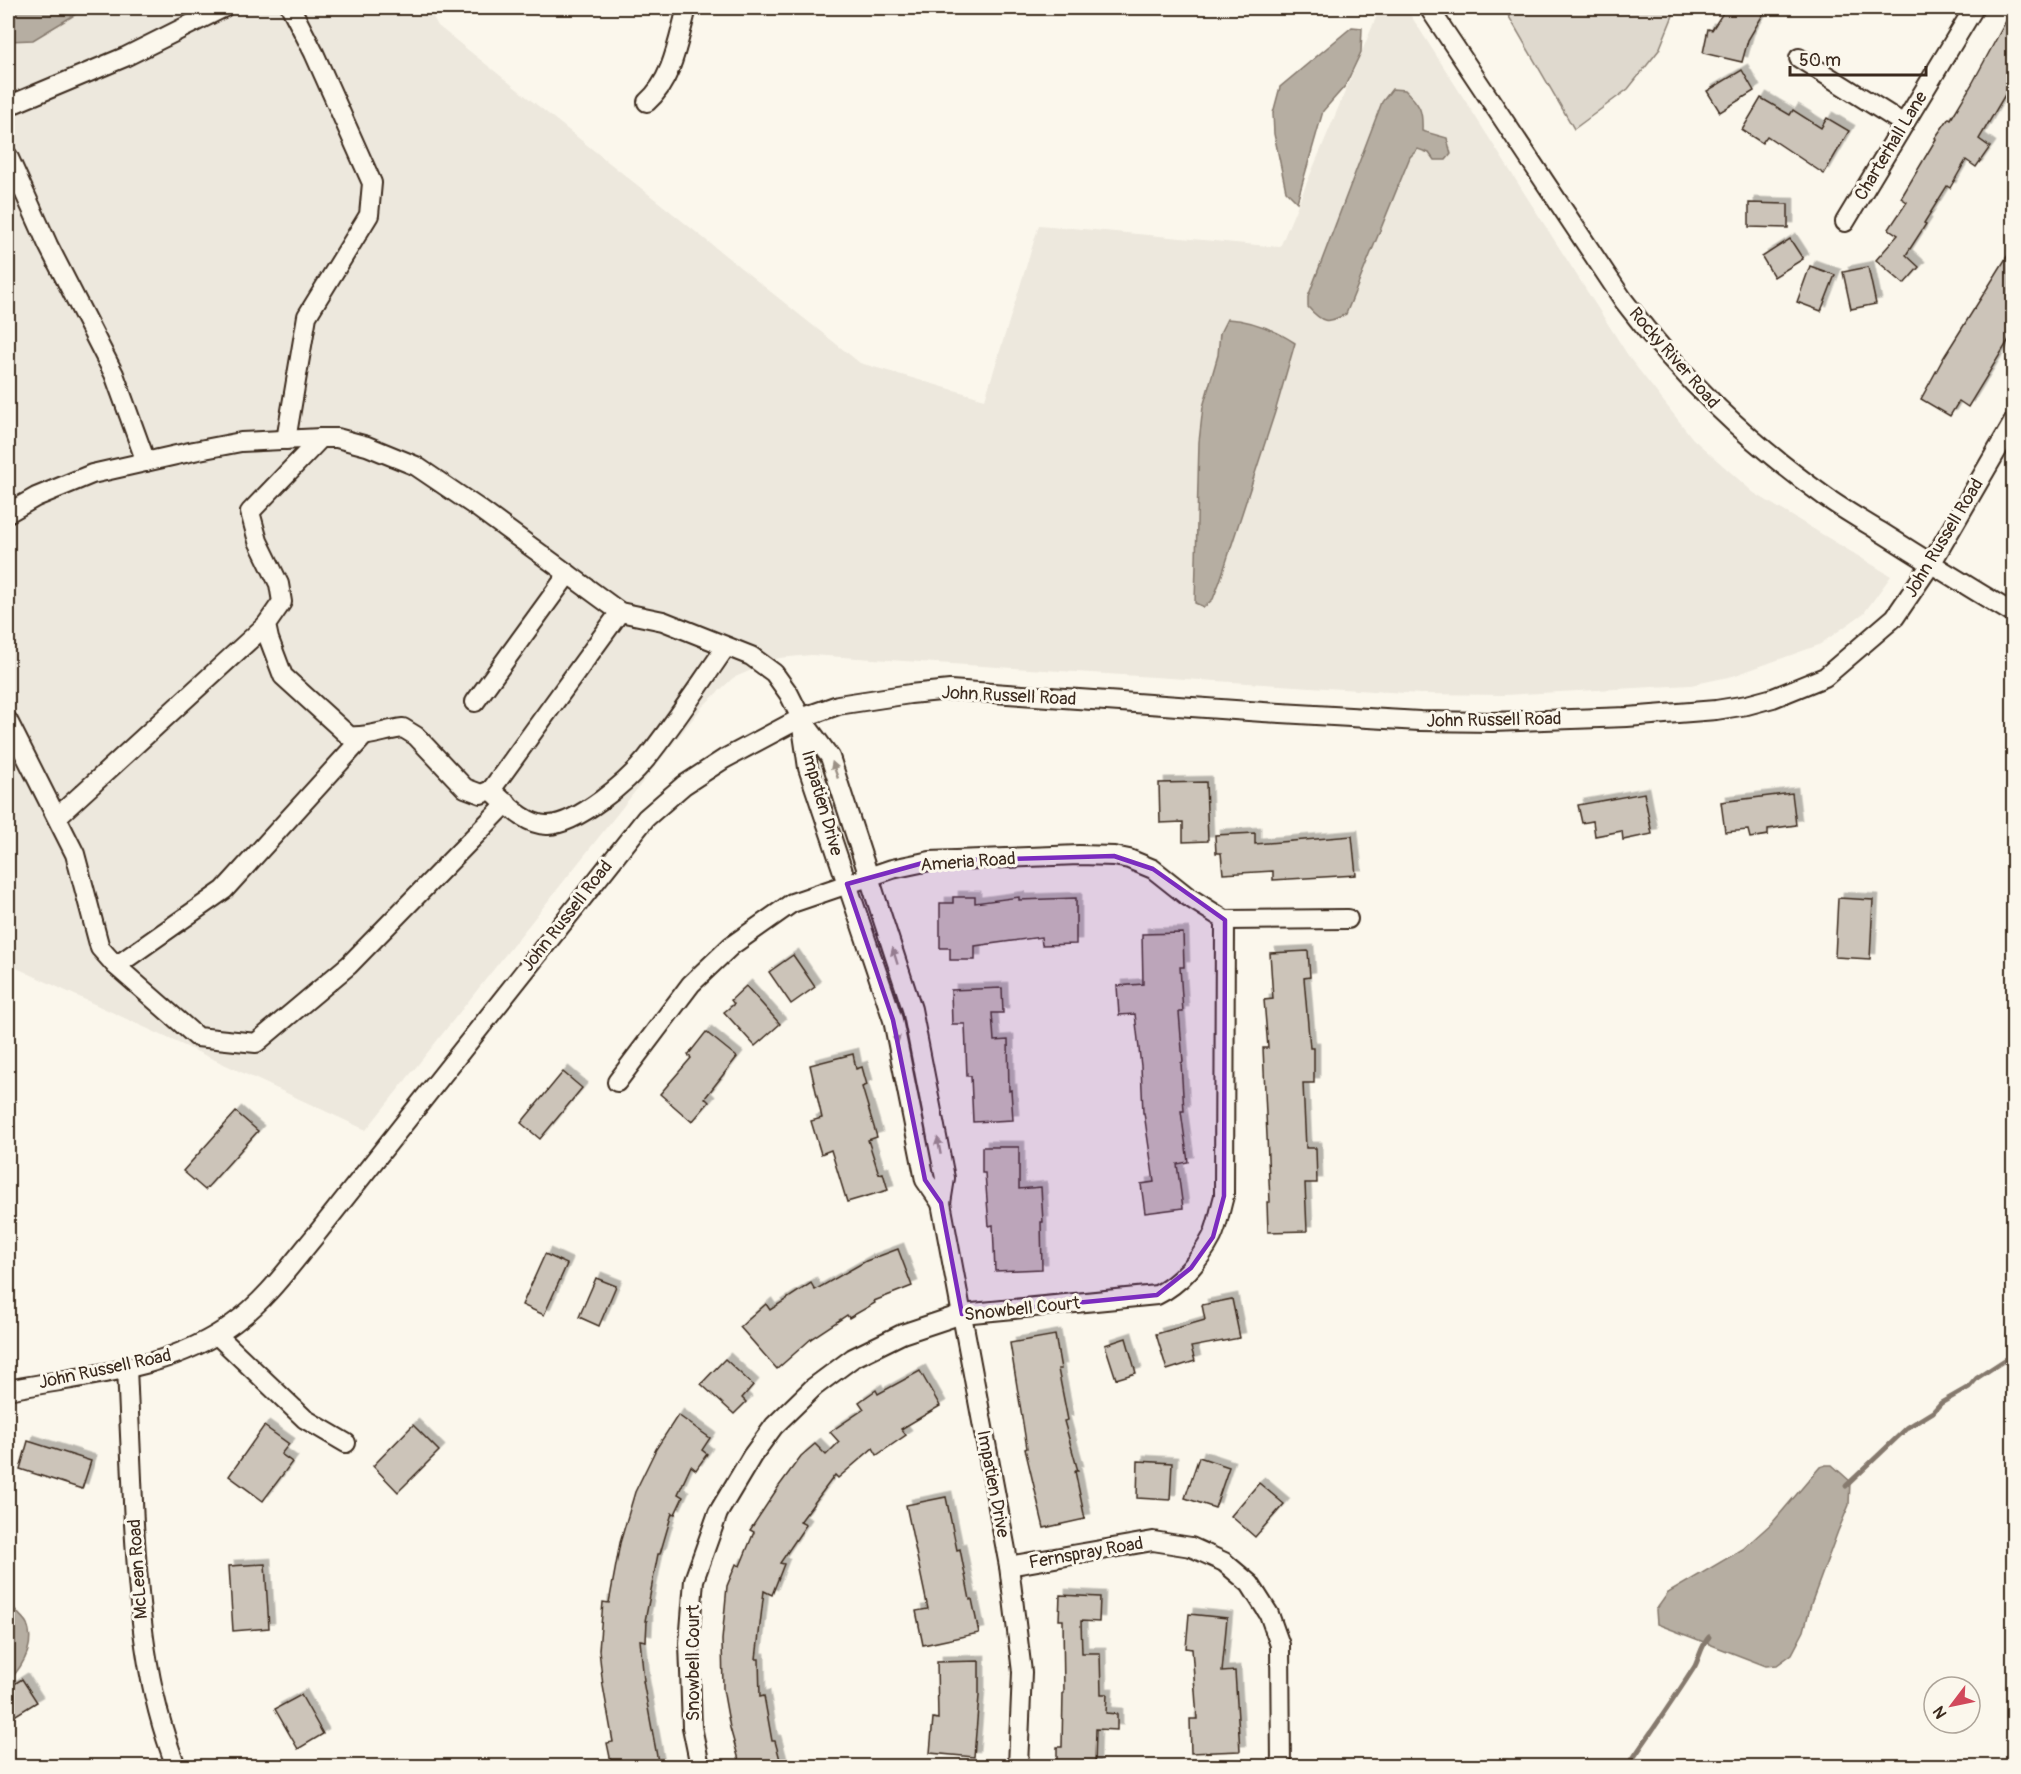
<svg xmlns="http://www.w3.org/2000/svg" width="2021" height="1774" font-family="Pangolin,sans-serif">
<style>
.built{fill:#ede8dd}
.green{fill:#dfd9ce;stroke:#8d8276;stroke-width:1.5}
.water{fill:#b6aea2;stroke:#85796d;stroke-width:1.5}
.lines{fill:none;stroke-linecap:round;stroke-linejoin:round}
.stream{stroke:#85796d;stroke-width:5}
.building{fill:#ccc4b9;stroke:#3b2a1e;stroke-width:1.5;filter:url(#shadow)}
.minor-casing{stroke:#3b2a1e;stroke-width:22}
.minor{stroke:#fbf7ec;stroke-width:18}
.oneway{fill:#9b9085}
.marked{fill:#7b2cbf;fill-opacity:0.2;stroke:#7b2cbf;stroke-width:4.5;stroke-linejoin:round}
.labels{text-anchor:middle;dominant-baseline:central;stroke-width:6;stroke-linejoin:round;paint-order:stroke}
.street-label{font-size:18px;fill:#3b2a1e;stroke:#fbf7ec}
</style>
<defs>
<filter id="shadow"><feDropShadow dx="5.5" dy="-5.5" stdDeviation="0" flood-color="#0004"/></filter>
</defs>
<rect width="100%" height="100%" fill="#fbf7ec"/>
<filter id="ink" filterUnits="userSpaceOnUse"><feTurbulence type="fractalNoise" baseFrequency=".0167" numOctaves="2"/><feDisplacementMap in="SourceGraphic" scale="12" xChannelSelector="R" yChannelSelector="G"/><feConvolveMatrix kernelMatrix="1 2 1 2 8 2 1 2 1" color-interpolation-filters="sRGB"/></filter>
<g filter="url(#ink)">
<!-- built -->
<path class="built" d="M8,8H428L438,26L860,363L985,399L1039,225L1280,247L1380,8H1406L1631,360L1693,439L1754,493L1891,576L1864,613L1819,645L1733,676L1691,685L1504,695L1421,694L811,655L779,658L733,678L703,706L366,1130L8,964Z"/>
<!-- green -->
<path class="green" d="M1504,8H1676L1659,50L1628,89L1574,129Z"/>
<!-- water -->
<g class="water">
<path d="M8,8H86L33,40L8,41Z"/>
<path d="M1352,27L1362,28L1361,52L1345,86L1323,111L1297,202L1286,191L1274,134L1273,113L1280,87Z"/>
<path d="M1392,89L1405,90C1420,105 1423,110 1422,131L1447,138L1451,154L1446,160H1434L1429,153L1418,149L1410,157L1346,314C1327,324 1322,323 1308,307V297L1382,102Z"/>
<path d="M1227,319C1251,320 1275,330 1295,343L1275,412L1220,581L1213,599L1204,607L1195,603L1199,442L1203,407L1218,355L1220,333Z"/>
<path d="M1826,1465H1832L1850,1481L1849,1505L1838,1531L1811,1604L1804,1631L1792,1654L1777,1665L1766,1666L1657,1624L1656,1610L1668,1593L1743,1549L1773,1522L1820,1467Z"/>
<path d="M8,1542C14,1553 14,1570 13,1583C12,1589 10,1596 11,1601C13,1612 23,1616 27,1624C36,1646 22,1667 8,1682Z"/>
</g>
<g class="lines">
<!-- stream -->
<g class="stream">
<path d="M1846,1486L1907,1428L1933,1412L1941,1403L1969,1387L1977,1378L2014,1354"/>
<path d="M1623,1766L1632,1760C1653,1729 1675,1698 1695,1666C1700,1656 1702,1644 1709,1637"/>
</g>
</g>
<!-- building -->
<g class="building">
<path d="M1726,8H1767L1748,40L1742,62L1703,53L1708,29L1712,30Z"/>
<path d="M2013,8V81L1979,139L1990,147L1976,167L1966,160L1950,188L1947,186L1924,223L1926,224L1906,255L1919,267L1904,284L1876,260L1898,235L1889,229L1907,202L1901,198L1936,139L1935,138L1949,118L1951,119L1972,84Z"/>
<path d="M1742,70L1754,91L1720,112L1707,91Z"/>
<path d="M1761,98L1790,115L1793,110L1821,128L1827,118L1849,131L1824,174L1767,136L1762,143L1742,130Z"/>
<path d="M1749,203L1788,204V228L1749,227Z"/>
<path d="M1790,239L1803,259L1774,277L1762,257Z"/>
<path d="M2013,247V333L1968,407L1959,401L1950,416L1921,399L1944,357Z"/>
<path d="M1810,266L1835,275L1821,311L1797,302Z"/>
<path d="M1868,267L1876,304L1851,309L1843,272Z"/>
<path d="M1206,782L1208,841L1183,842V822L1160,823L1159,783Z"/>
<path d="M1644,793L1652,834L1623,840L1622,831L1595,836L1593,821L1582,823L1578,805Z"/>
<path d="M1792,793L1796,825L1768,829V835L1750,838L1748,830L1725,832L1721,802Z"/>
<path d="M1255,833V844L1352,836L1356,875L1273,880V871L1223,874L1221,853H1216L1215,835Z"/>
<path d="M953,897H975V903L1019,897V900L1076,898V944L1042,945L1041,937L975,946V960H950V948H940V903H953Z"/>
<path d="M1838,898L1873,900L1870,959L1835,957Z"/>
<path d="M1183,933L1184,967H1180L1183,1012H1179L1183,1062L1181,1063L1184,1111H1181L1188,1162L1177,1164L1183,1208L1145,1213L1141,1184L1154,1182L1144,1113H1143L1141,1066L1135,1014L1119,1015L1117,986L1143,984L1142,934Z"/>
<path d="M1308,951L1310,977L1304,978L1310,1048H1314V1083H1303L1306,1148H1316L1317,1183H1305L1307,1231L1268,1232L1267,1202H1270L1263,1048H1268L1264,1000L1273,999L1270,953Z"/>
<path d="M793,955L815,987L791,1004L769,972Z"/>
<path d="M746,986L780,1024L755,1046L724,1012L734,1004L731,1000Z"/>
<path d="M1002,988L1003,1013H992L994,1041L1008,1040L1009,1091L1011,1090L1013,1120L973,1122L971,1076H967L965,1024H952L951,990Z"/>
<path d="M706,1032L737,1057L705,1098L709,1102L692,1122L660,1094L691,1058L688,1055Z"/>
<path d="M853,1054L856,1069L862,1067L867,1085L862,1087L877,1137L868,1140L879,1174L883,1173L888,1190L847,1202L831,1150L821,1154L811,1121L822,1118L810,1065Z"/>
<path d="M563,1072L582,1088L540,1139L521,1123Z"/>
<path d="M236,1112L258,1131L205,1190L183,1171Z"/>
<path d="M982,1147H1019V1189L1041,1187L1043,1222H1041L1042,1269L995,1271L993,1225L989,1226L985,1173H982Z"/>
<path d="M898,1249L912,1286L874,1301L875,1303L849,1318L847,1315L812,1338L777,1369L740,1327L766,1304L770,1310L811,1283L815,1290L866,1261Z"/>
<path d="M545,1254L567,1264L544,1315L522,1305Z"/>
<path d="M596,1278L616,1286L599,1326L579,1317Z"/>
<path d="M1232,1299L1240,1338L1191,1347L1195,1361L1167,1370L1156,1334L1205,1320L1202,1305Z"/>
<path d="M1055,1335L1061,1369H1058L1068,1420L1064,1421L1078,1471H1075L1085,1519L1044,1528L1025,1449L1027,1448L1010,1343Z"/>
<path d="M1126,1338L1136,1373L1116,1379L1105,1345Z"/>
<path d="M725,1359L753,1385L742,1398L746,1402L734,1414L701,1384Z"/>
<path d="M920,1371L940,1406L901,1429L906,1435L877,1455L873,1448L838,1478L835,1475L800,1522L806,1525L780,1563L784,1564L772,1595L764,1591L756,1659H759L760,1697L764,1696L772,1741H775L782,1767H741L730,1728L723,1689L722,1640L727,1586L736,1564L740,1566L754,1532L750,1530L779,1486L801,1456L815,1444L826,1455L839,1442L830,1432L864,1409L859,1402L876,1390L878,1394Z"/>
<path d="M678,1415L710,1438L702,1450L707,1454L696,1470L691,1466L678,1494L683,1497L675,1514L672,1513L660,1554H658L645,1621H647L646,1641L640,1640L644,1681H643L659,1767H612L607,1743L613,1742L603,1686L599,1650L603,1602L609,1603L620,1543L635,1492L656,1449Z"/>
<path d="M413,1425L439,1451L398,1492L373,1466Z"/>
<path d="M264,1426L289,1444L281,1454L292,1462L263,1501L229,1476Z"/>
<path d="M28,1441L91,1461L82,1489L20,1469Z"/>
<path d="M1199,1457L1229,1467L1215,1508L1185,1498Z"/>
<path d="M1138,1461L1172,1463L1170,1500L1137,1498Z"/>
<path d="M1259,1483L1284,1504L1255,1537L1231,1516Z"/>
<path d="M946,1497L957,1550L960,1549L970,1600L972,1599L979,1633L923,1645L916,1611L928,1609L906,1505Z"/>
<path d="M265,1564L269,1628L233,1631L229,1566Z"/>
<path d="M1060,1595L1100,1597L1099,1622L1081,1621L1082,1653H1100L1101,1694H1107L1106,1713L1117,1714V1730L1096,1729L1095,1767H1057V1747H1062L1063,1693H1064L1063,1620H1059Z"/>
<path d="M1189,1614L1227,1618L1222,1672L1235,1671L1240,1751L1191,1753L1190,1719H1197L1192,1649L1186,1648Z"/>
<path d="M979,1661V1696L974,1757L930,1753L933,1718L938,1719L937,1662Z"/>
<path d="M22,1679L37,1702L8,1720V1688Z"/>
<path d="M301,1695L323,1734L298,1749L275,1709Z"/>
</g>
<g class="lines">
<defs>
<g id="minor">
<path d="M1429,8L1624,301C1683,379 1747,441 1827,498C1844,510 1863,521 1881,532C1925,560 1969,587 2014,614"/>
<path d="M1799,58L1904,124"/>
<path d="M647,102C673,79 678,40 687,8"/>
<path d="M8,106L125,57L223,8"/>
<path d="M8,156L48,245L114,374L146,462"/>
<path d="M1845,222L1974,8"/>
<path d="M286,440L307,316L369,215L372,183L314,53L291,8"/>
<path d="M8,513L36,497L92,474L194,451L241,442L321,438"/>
<path d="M620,612L491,790C506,803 526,826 548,825C578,824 628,781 646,759C675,723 700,684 726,647"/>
<path d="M475,702L568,574"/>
<path d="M801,720L808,768L893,1020L925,1180L941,1203"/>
<path d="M8,721L75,854L100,948L116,966L224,890L363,737"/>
<path d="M491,790L481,794L465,788L416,736L403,728C385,730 368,738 349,736L283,676L269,639L266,625L282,602L279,584L258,541L250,512L321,438H337L367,446L416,466L478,508L620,612L663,621L751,656L774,673L789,694L801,718L830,757L912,1009L945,1178L941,1203L1009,1566L1022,1672L1018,1766"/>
<path d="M57,817L266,625"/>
<path d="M116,966L197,1037L256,1043L349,965L507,803"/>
<path d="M617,1082L691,984L731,946L792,903L892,869L930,861L1079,855L1114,856L1129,859L1153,869L1187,896L1225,920L1348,919"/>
<path d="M217,1335L305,1419L346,1443"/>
<path d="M127,1368C129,1420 132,1472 134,1524C139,1607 145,1688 176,1766"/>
<path d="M8,1390C84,1375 170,1371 234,1323C266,1300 290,1266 315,1236L646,818L684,785L724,759L801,718L838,705L910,694L950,690L1263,712L1420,721L1492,722L1627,717L1716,710L1747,705L1773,698L1825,677L1895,617L1931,564L2014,421"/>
<path d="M1009,1566L1153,1541L1191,1547L1224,1562L1250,1584L1269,1614L1280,1645L1281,1766"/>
<path d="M700,1766L692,1727L689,1643L694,1580L718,1513L752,1456L774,1426L814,1387L853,1358L902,1334L962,1314L1157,1295C1180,1284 1200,1260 1212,1237C1218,1225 1220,1209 1224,1196L1225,920"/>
</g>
</defs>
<!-- minor casing -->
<use href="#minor" class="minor-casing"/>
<!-- minor -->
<use href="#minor" class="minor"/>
</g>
<!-- one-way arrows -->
<defs><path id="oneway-solid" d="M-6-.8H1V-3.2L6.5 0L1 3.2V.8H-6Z" transform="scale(1.5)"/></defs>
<g class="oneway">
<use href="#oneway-solid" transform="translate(835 770) rotate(-109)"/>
<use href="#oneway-solid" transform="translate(895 956) rotate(-107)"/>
<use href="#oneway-solid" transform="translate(896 1035) rotate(78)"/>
<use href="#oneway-solid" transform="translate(939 1146) rotate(-101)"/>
</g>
</g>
<!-- marked area -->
<path class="marked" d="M1114,856L1153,869L1225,920L1224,1196L1213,1237L1191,1268L1157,1295L962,1314L941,1203L925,1180L893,1020L847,884L930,861Z"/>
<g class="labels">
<!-- street labels -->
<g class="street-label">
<text transform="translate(1891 146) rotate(-59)">Charterhall Lane</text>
<text transform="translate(1674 358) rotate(49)">Rocky River Road</text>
<text transform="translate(1944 538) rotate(-59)">John Russell Road</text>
<text transform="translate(1009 696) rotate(3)">John Russell Road</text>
<text transform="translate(1494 720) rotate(-1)">John Russell Road</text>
<text transform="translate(822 803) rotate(74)">Impatien Drive</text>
<text transform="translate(968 862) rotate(-4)">Ameria Road</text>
<text transform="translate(567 916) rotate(-52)">John Russell Road</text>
<text transform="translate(1022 1309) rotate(-6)">Snowbell Court</text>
<text transform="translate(105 1369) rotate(-12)">John Russell Road</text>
<text transform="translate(993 1484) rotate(79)">Impatien Drive</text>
<text transform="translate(1086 1553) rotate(-10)">Fernspray Road</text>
<text transform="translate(138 1569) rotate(-94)">McLean Road</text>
<text transform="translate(693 1663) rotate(-90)">Snowbell Court</text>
</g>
</g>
<!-- margin -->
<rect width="2021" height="1774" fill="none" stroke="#fbf7ec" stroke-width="30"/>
<rect x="15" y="15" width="1991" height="1744" fill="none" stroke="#3b2a1e" stroke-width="2" filter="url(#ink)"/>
<!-- north arrow -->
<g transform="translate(1952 1705) rotate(238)"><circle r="28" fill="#fbf7ec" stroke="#aea59a" stroke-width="1.5"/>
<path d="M0-4.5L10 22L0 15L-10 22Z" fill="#d1495b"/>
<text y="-9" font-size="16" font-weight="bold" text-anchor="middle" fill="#3b2a1e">N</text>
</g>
<!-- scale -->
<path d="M1790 66v9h136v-9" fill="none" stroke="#3b2a1e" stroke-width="3"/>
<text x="1799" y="66" font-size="18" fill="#3b2a1e" stroke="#fbf7ec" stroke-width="4.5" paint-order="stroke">50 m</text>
</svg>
